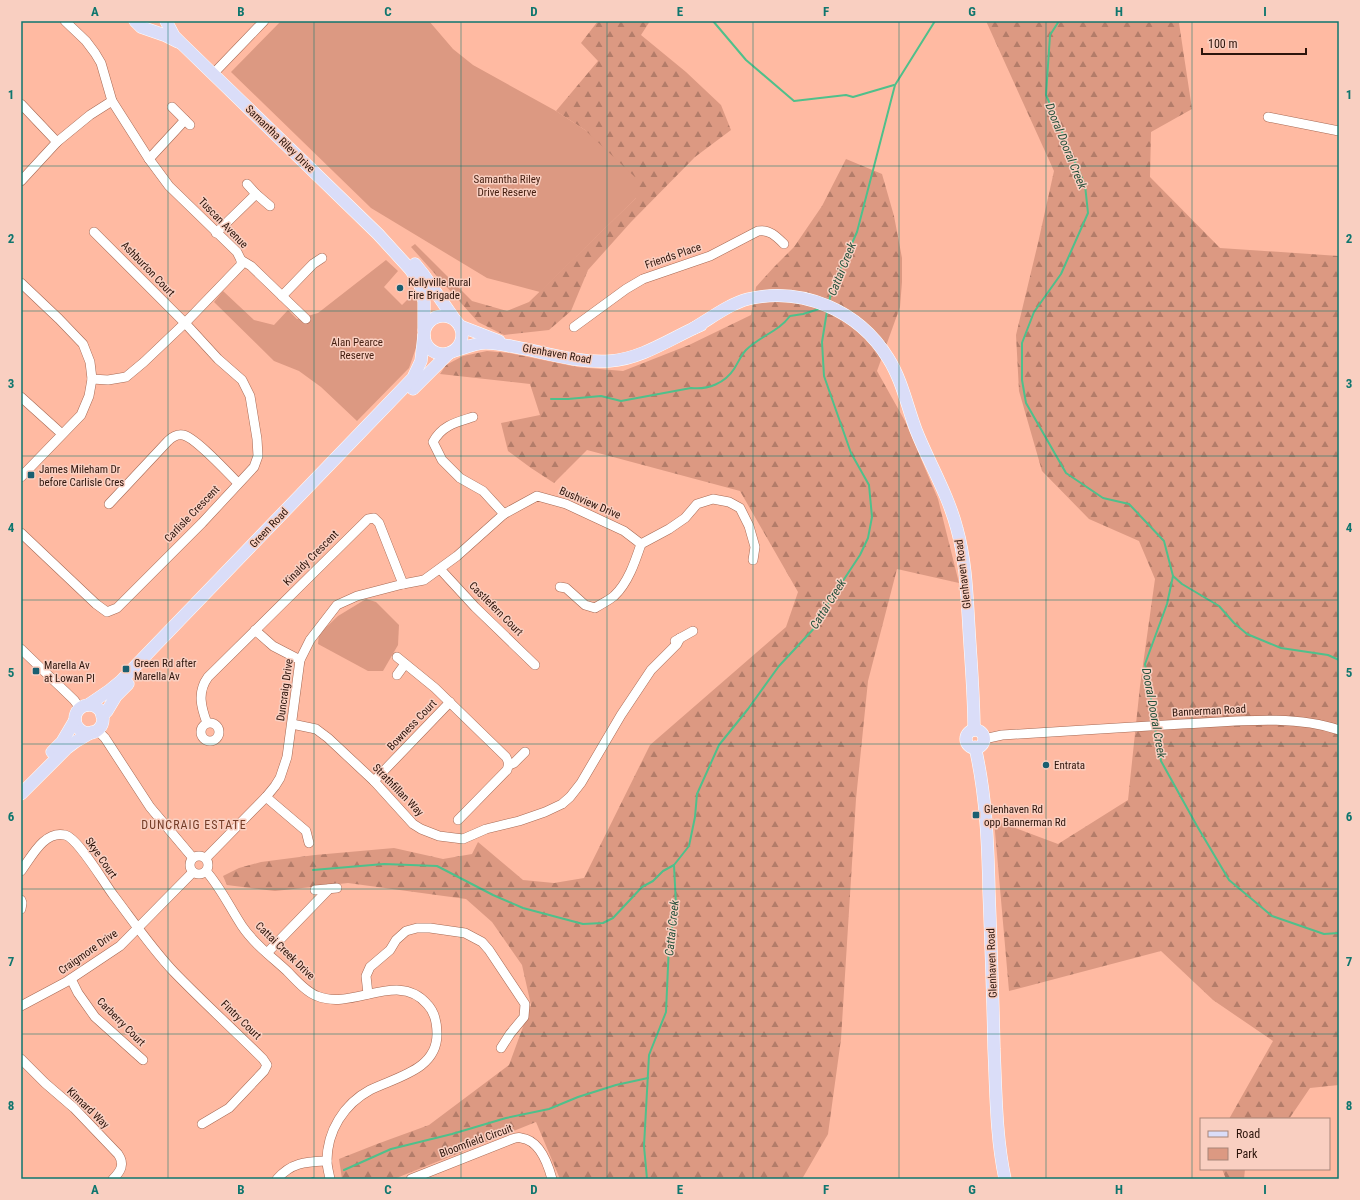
<svg xmlns="http://www.w3.org/2000/svg" width="1360" height="1200" font-family="'Roboto Condensed',sans-serif">
<style>
.forest{fill:url(#forest-firs)}
.park{fill:#dc9982}
.lines{fill:none;stroke-linecap:round;stroke-linejoin:round}
.stream{stroke:#4fc08b;stroke-width:2}
.minor-casing{stroke:#a76953;stroke-width:10}
.major-casing{stroke:#fff;stroke-width:13}
.minor{stroke:#fff;stroke-width:9}
.major{stroke:#daddf8;stroke-width:12}
.grid{fill:none;stroke:#0f766e;stroke-width:1;stroke-opacity:0.55}
.poi-dot{fill:#1a5f71;stroke:#f9cfc1;stroke-width:1.5}
.labels{text-anchor:middle;dominant-baseline:central;stroke-width:3;stroke-linejoin:round;paint-order:stroke}
.street-label{font-size:11px;fill:#2d150c;stroke:#f9cfc1}
.park-label{font-size:11px;fill:#431d0f;stroke:#f9cfc1}
.poi-label{font-size:11px;fill:#2d150c;stroke:#f9cfc1;text-anchor:start}
.water-label{font-size:12px;font-style:italic;fill:#23503a;stroke:#f9cfc1}
.neighbourhood-label{font-size:12px;letter-spacing:1px;fill:#743b26;stroke:#f9cfc1}
.neatline{fill:none;stroke:#0f766e;stroke-width:1.5}
.grid-label{font-size:13px;text-anchor:middle;font-weight:bold;fill:#0f766e}
</style>
<defs>
<pattern id="forest-firs" width="22" height="20" patternUnits="userSpaceOnUse"><rect width="22" height="20" fill="#dc9982"/><path d="M5 1l3.5 6h-7zM16 11l3.5 6h-7z" fill="#b37c69"/></pattern>
</defs>
<rect width="100%" height="100%" fill="#ffbaa2"/>
<!-- forest -->
<g class="forest">
<path d="M598,21H650L641,35L686,72L721,105L731,130L695,157L631,222L588,270L571,311L549,330L504,335L478,322L411,247L415,244L472,301L507,311L529,302L636,198L585,130L556,111L598,61L581,43Z"/>
<path d="M986,21H1182L1179,23L1192,109L1151,132L1150,177L1220,248L1339,256L1338,298H1339V1085L1310,1088L1289,1119H1229L1273,1041L1213,1000L1161,951L1009,991L994,820L1058,844L1128,800L1140,686L1155,579L1139,541L1089,519L1042,471L1019,391L1016,335L1038,243L1054,171Z"/>
<path d="M846,159L882,174L894,216L902,258V282L900,307L877,371L905,421L938,499L959,583L897,569L868,681L856,799L841,1039L828,1134L802,1179H560L536,1122L394,1179H342L339,1159L377,1144L429,1125L509,1065L531,1005L522,965L492,922L466,899L348,883L275,891L227,885L223,876L239,868L261,862L315,855L394,848L443,859L472,854L478,842L523,880L554,883L584,878L650,745L786,627L798,592L740,491L587,450L554,483L531,468L508,451L501,423L540,415L530,384L440,374L446,365L463,356L487,351L509,353L577,367L623,371L689,345L751,315L756,287L774,267L794,247L822,206Z"/>
<path d="M1222,1169H1245L1244,1179H1226Z"/>
</g>
<!-- park -->
<g class="park">
<path d="M281,21H429L453,49L473,65L556,111L585,130L636,178V198L540,292L487,278L371,208L231,72Z"/>
<path d="M386,260L398,271L384,287L402,305L415,292L422,315L417,331L418,342L409,368L357,421L321,387L299,371L274,361L214,302L223,291L254,320L274,325L288,310L297,319L318,313Z"/>
<path d="M366,599L376,602L399,625L398,645L383,671H368L318,644L319,634L338,616Z"/>
</g>
<g class="lines">
<!-- stream -->
<g class="stream">
<path d="M713,21L746,60L794,101L846,95L853,97L894,85"/>
<path d="M1059,21L1050,35L1046,95L1085,185L1088,213L1061,274L1034,312L1022,343V380L1026,403L1066,473L1103,498L1129,504L1164,541L1173,576L1167,604L1145,664L1155,723"/>
<path d="M829,302L832,288L857,232L895,85L935,21"/>
<path d="M551,399H568L601,396L621,401L691,388C708,390 725,383 734,369C738,363 741,355 746,350C756,340 768,335 779,327C783,324 787,320 790,316L803,314L819,309"/>
<path d="M1173,576L1182,584L1219,606L1234,623L1247,634L1281,648L1328,655L1339,660"/>
<path d="M1155,728L1161,761L1197,826L1229,880L1272,916L1324,934L1339,933"/>
<path d="M313,870L384,864L437,866L493,895L523,908L583,924L603,923L613,918L642,887L653,881L663,871L674,865"/>
<path d="M344,1170L391,1149L452,1134L506,1118L549,1109L578,1097L616,1085L648,1078"/>
<path d="M311,1179L313,1178"/>
<path d="M647,1179L644,1146L649,1055L666,1012L669,944L676,905L674,865L689,846L695,817L697,794L719,745L748,709L779,666L819,623L829,602L860,555L868,538L872,517L869,485L851,453L824,376L822,342L827,311"/>
</g>
<defs>
<g id="minor">
<path d="M65,21L86,41L95,53L101,63L112,101L149,159L169,186L237,252L241,260V265L185,323L144,362L126,377L108,380L92,379"/>
<path d="M213,74L264,21"/>
<path d="M21,104L57,142"/>
<path d="M172,107L190,125"/>
<path d="M1268,117L1339,131"/>
<path d="M149,159L185,120"/>
<path d="M21,181L57,142L90,115L112,101"/>
<path d="M247,184L256,194L270,206"/>
<path d="M216,233L256,194"/>
<path d="M241,260L251,266L306,319"/>
<path d="M21,283L59,319L83,344L90,362L92,379L89,396L81,415L21,477"/>
<path d="M282,296L313,264L322,258"/>
<path d="M574,327L626,289L643,279L710,256L758,231C769,229 776,236 784,244"/>
<path d="M21,397L62,434"/>
<path d="M473,417C457,422 442,425 433,442L442,460L460,478L483,491L504,514"/>
<path d="M109,504L168,441C172,437 177,434 183,435C195,437 228,473 238,483"/>
<path d="M21,533L96,604L107,612L117,608L202,523L254,467L258,456L257,439L250,396L242,380L218,359L185,323L94,232"/>
<path d="M641,544L669,529L685,518L697,504L713,499L729,502L740,508L749,526L755,547L753,560"/>
<path d="M440,569L475,607L535,665"/>
<path d="M560,587L566,588L585,605L595,608C601,604 608,601 614,596C628,583 635,562 641,544"/>
<path d="M255,630L273,646L300,660"/>
<path d="M675,641L693,631"/>
<path d="M21,649L74,700L80,708"/>
<path d="M397,657L435,688L506,757C509,762 509,765 507,770L458,820"/>
<path d="M397,675L405,664"/>
<path d="M207,723C201,707 197,692 208,677L368,519L374,518L379,523L403,584"/>
<circle cx="210" cy="732" r="9"/>
<path d="M292,724L316,729L328,738L374,781L413,824L421,829L439,836L463,839L486,829L519,821L545,812L562,804L570,797L581,783L621,715L651,670L677,644L680,638"/>
<path d="M97,730L105,738L150,807L193,858"/>
<path d="M984,739L1002,735C1062,731 1122,728 1182,724C1231,722 1292,714 1339,730"/>
<path d="M509,765L514,763L525,752"/>
<path d="M374,781L450,702"/>
<path d="M266,797L306,831L309,843"/>
<circle cx="199" cy="865" r="9"/>
<path d="M206,858L266,797L275,786L280,778L287,757L300,660L310,640L337,605L357,596L403,584L424,580L457,556L504,514L537,496L566,504L624,531L641,544"/>
<path d="M21,871C31,858 44,830 65,835C78,838 104,883 114,896C133,921 152,949 174,972C203,1002 234,1030 263,1059L267,1065L264,1071L229,1108L202,1124"/>
<path d="M206,871C221,888 230,908 242,926C254,944 272,957 287,971C296,980 306,992 317,996C353,1011 398,970 427,1004C435,1012 437,1023 437,1034C437,1070 396,1077 370,1090C344,1104 327,1131 327,1161C327,1167 329,1173 330,1179"/>
<path d="M315,890L337,888"/>
<path d="M21,900L22,903L21,909"/>
<path d="M267,953L329,889"/>
<path d="M71,979L78,993L95,1017L143,1060"/>
<path d="M368,994L366,976L370,967L390,950L396,940L406,931L417,928H430L465,933L482,942L489,950L525,1004L524,1017L510,1034L501,1048"/>
<path d="M21,1006L66,982L120,946L193,872"/>
<path d="M21,1059L45,1083L74,1108L118,1154C125,1164 121,1171 113,1179"/>
<path d="M277,1179C292,1162 306,1162 327,1161"/>
<path d="M411,1179L512,1139C515,1138 519,1137 521,1138C539,1140 548,1164 552,1179"/>
</g>
<g id="major">
<path d="M135,21L141,27L164,35L178,42"/>
<path d="M166,21L174,36L181,43L378,234L410,269L417,279L422,290L424,302V330"/>
<path d="M415,264L423,274L455,320"/>
<circle cx="443" cy="335" r="19"/>
<path d="M460,326L499,341"/>
<path d="M694,328C711,318 729,304 748,299C803,286 859,311 888,358C902,380 907,406 916,430C929,463 948,494 957,529C966,561 967,596 969,629C971,663 974,696 974,730"/>
<path d="M454,351C464,348 475,343 486,343C499,343 513,347 526,349C553,355 582,363 610,361C642,359 673,337 701,325"/>
<path d="M413,389L449,353"/>
<path d="M88,705L110,690L121,681L413,378L421,361L424,335"/>
<circle cx="89" cy="719" r="14"/>
<path d="M102,716L107,711L116,696L128,684"/>
<circle cx="975" cy="739" r="9"/>
<path d="M975,747C986,794 988,844 989,892C991,944 993,997 994,1049C996,1092 996,1137 1005,1179"/>
<path d="M52,752L62,742L75,720"/>
<path d="M21,794L67,748L75,742L92,732"/>
</g>
</defs>
<!-- minor casing -->
<use href="#minor" class="minor-casing"/>
<!-- major casing -->
<use href="#major" class="major-casing"/>
<!-- minor -->
<use href="#minor" class="minor"/>
<!-- major -->
<use href="#major" class="major"/>
</g>
<!-- grid -->
<path class="grid" d="M168,21V1179M314,21V1179M461,21V1179M607,21V1179M753,21V1179M899,21V1179M1046,21V1179M1192,21V1179M21,166H1339M21,311H1339M21,456H1339M21,600H1339M21,744H1339M21,889H1339M21,1034H1339"/>
<!-- markers -->
<g class="poi-dot">
<circle cx="400" cy="288" r="4"/>
<rect x="27" y="471" width="8" height="8" rx="2"/>
<rect x="122" y="665" width="8" height="8" rx="2"/>
<rect x="32" y="667" width="8" height="8" rx="2"/>
<circle cx="1046" cy="765" r="4"/>
<rect x="972" y="811" width="8" height="8" rx="2"/>
</g>
<g class="labels">
<!-- street labels -->
<g class="street-label">
<text transform="translate(280 139) rotate(44)">Samantha Riley Drive</text>
<text transform="translate(223 223) rotate(46)">Tuscan Avenue</text>
<text transform="translate(673 256) rotate(-19)">Friends Place</text>
<text transform="translate(148 269) rotate(46)">Ashburton Court</text>
<text transform="translate(557 354) rotate(10)">Glenhaven Road</text>
<text transform="translate(590 503) rotate(23)">Bushview Drive</text>
<text transform="translate(192 514) rotate(-46)">Carlisle Crescent</text>
<text transform="translate(269 528) rotate(-46)">Green Road</text>
<text transform="translate(311 558) rotate(-45)">Kinaldy Crescent</text>
<text transform="translate(963 574) rotate(-97)">Glenhaven Road</text>
<text transform="translate(496 609) rotate(45)">Castlefern Court</text>
<text transform="translate(285 690) rotate(-82)">Duncraig Drive</text>
<text transform="translate(1209 711) rotate(-3)">Bannerman Road</text>
<text transform="translate(412 725) rotate(-46)">Bowness Court</text>
<text transform="translate(398 790) rotate(46)">Strathfillan Way</text>
<text transform="translate(101 858) rotate(55)">Skye Court</text>
<text transform="translate(285 951) rotate(44)">Cattai Creek Drive</text>
<text transform="translate(88 952) rotate(-35)">Craigmore Drive</text>
<text transform="translate(992 963) rotate(-92)">Glenhaven Road</text>
<text transform="translate(241 1020) rotate(44)">Fintry Court</text>
<text transform="translate(121 1022) rotate(45)">Carberry Court</text>
<text transform="translate(88 1108) rotate(44)">Kinnard Way</text>
<text transform="translate(476 1141) rotate(-20)">Bloomfield Circuit</text>
</g>
<!-- park labels -->
<g class="park-label">
<text x="507" y="179">Samantha Riley<tspan x="507" dy="13">Drive Reserve</tspan></text>
<text x="357" y="342">Alan Pearce<tspan x="357" dy="13">Reserve</tspan></text>
</g>
<!-- poi labels -->
<g class="poi-label">
<text x="408" y="282">Kellyville Rural<tspan x="408" dy="13">Fire Brigade</tspan></text>
<text x="39" y="469">James Mileham Dr<tspan x="39" dy="13">before Carlisle Cres</tspan></text>
<text x="134" y="663">Green Rd after<tspan x="134" dy="13">Marella Av</tspan></text>
<text x="44" y="665">Marella Av<tspan x="44" dy="13">at Lowan Pl</tspan></text>
<text x="1054" y="765">Entrata</text>
<text x="984" y="809">Glenhaven Rd<tspan x="984" dy="13">opp Bannerman Rd</tspan></text>
</g>
<!-- water labels -->
<g class="water-label">
<text transform="translate(1066 146) rotate(68)">Dooral Dooral Creek</text>
<text transform="translate(842 269) rotate(-68)">Cattai Creek</text>
<text transform="translate(828 604) rotate(-58)">Cattai Creek</text>
<text transform="translate(1154 713) rotate(80)">Dooral Dooral Creek</text>
<text transform="translate(672 928) rotate(-84)">Cattai Creek</text>
</g>
<!-- neighbourhood labels -->
<g class="neighbourhood-label">
<text x="194" y="825">DUNCRAIG ESTATE</text>
</g>
</g>
<!-- border -->
<rect width="1360" height="1200" fill="none" stroke="#f9cfc1" stroke-width="44"/>
<!-- legend -->
<rect x="1200" y="1118" width="130" height="52" fill="#f9cfc1" stroke="#a78579"/>
<rect x="1208" y="1131" width="20" height="6" fill="#daddf8" stroke="#a78579"/>
<text x="1236" y="1138" font-size="12" fill="#2d150c">Road</text>
<rect x="1208" y="1148" width="20" height="12" fill="#dc9982" stroke="#a78579"/>
<text x="1236" y="1158" font-size="12" fill="#2d150c">Park</text>
<!-- scale -->
<path d="M1202 48v6h104v-6" fill="none" stroke="#2d150c" stroke-width="2"/>
<text x="1208" y="48" font-size="12" fill="#2d150c" stroke="#f9cfc1" stroke-width="3" paint-order="stroke">100 m</text>
<rect x="22" y="22" width="1316" height="1156" class="neatline"/>
<g class="grid-label">
<text x="95" y="16">A</text>
<text x="241" y="16">B</text>
<text x="388" y="16">C</text>
<text x="534" y="16">D</text>
<text x="680" y="16">E</text>
<text x="826" y="16">F</text>
<text x="972" y="16">G</text>
<text x="1119" y="16">H</text>
<text x="1265" y="16">I</text>
<text x="11" y="99">1</text>
<text x="1349" y="99">1</text>
<text x="11" y="243">2</text>
<text x="1349" y="243">2</text>
<text x="11" y="388">3</text>
<text x="1349" y="388">3</text>
<text x="11" y="532">4</text>
<text x="1349" y="532">4</text>
<text x="11" y="677">5</text>
<text x="1349" y="677">5</text>
<text x="11" y="821">6</text>
<text x="1349" y="821">6</text>
<text x="11" y="966">7</text>
<text x="1349" y="966">7</text>
<text x="11" y="1110">8</text>
<text x="1349" y="1110">8</text>
<text x="95" y="1194">A</text>
<text x="241" y="1194">B</text>
<text x="388" y="1194">C</text>
<text x="534" y="1194">D</text>
<text x="680" y="1194">E</text>
<text x="826" y="1194">F</text>
<text x="972" y="1194">G</text>
<text x="1119" y="1194">H</text>
<text x="1265" y="1194">I</text>
</g>
</svg>
